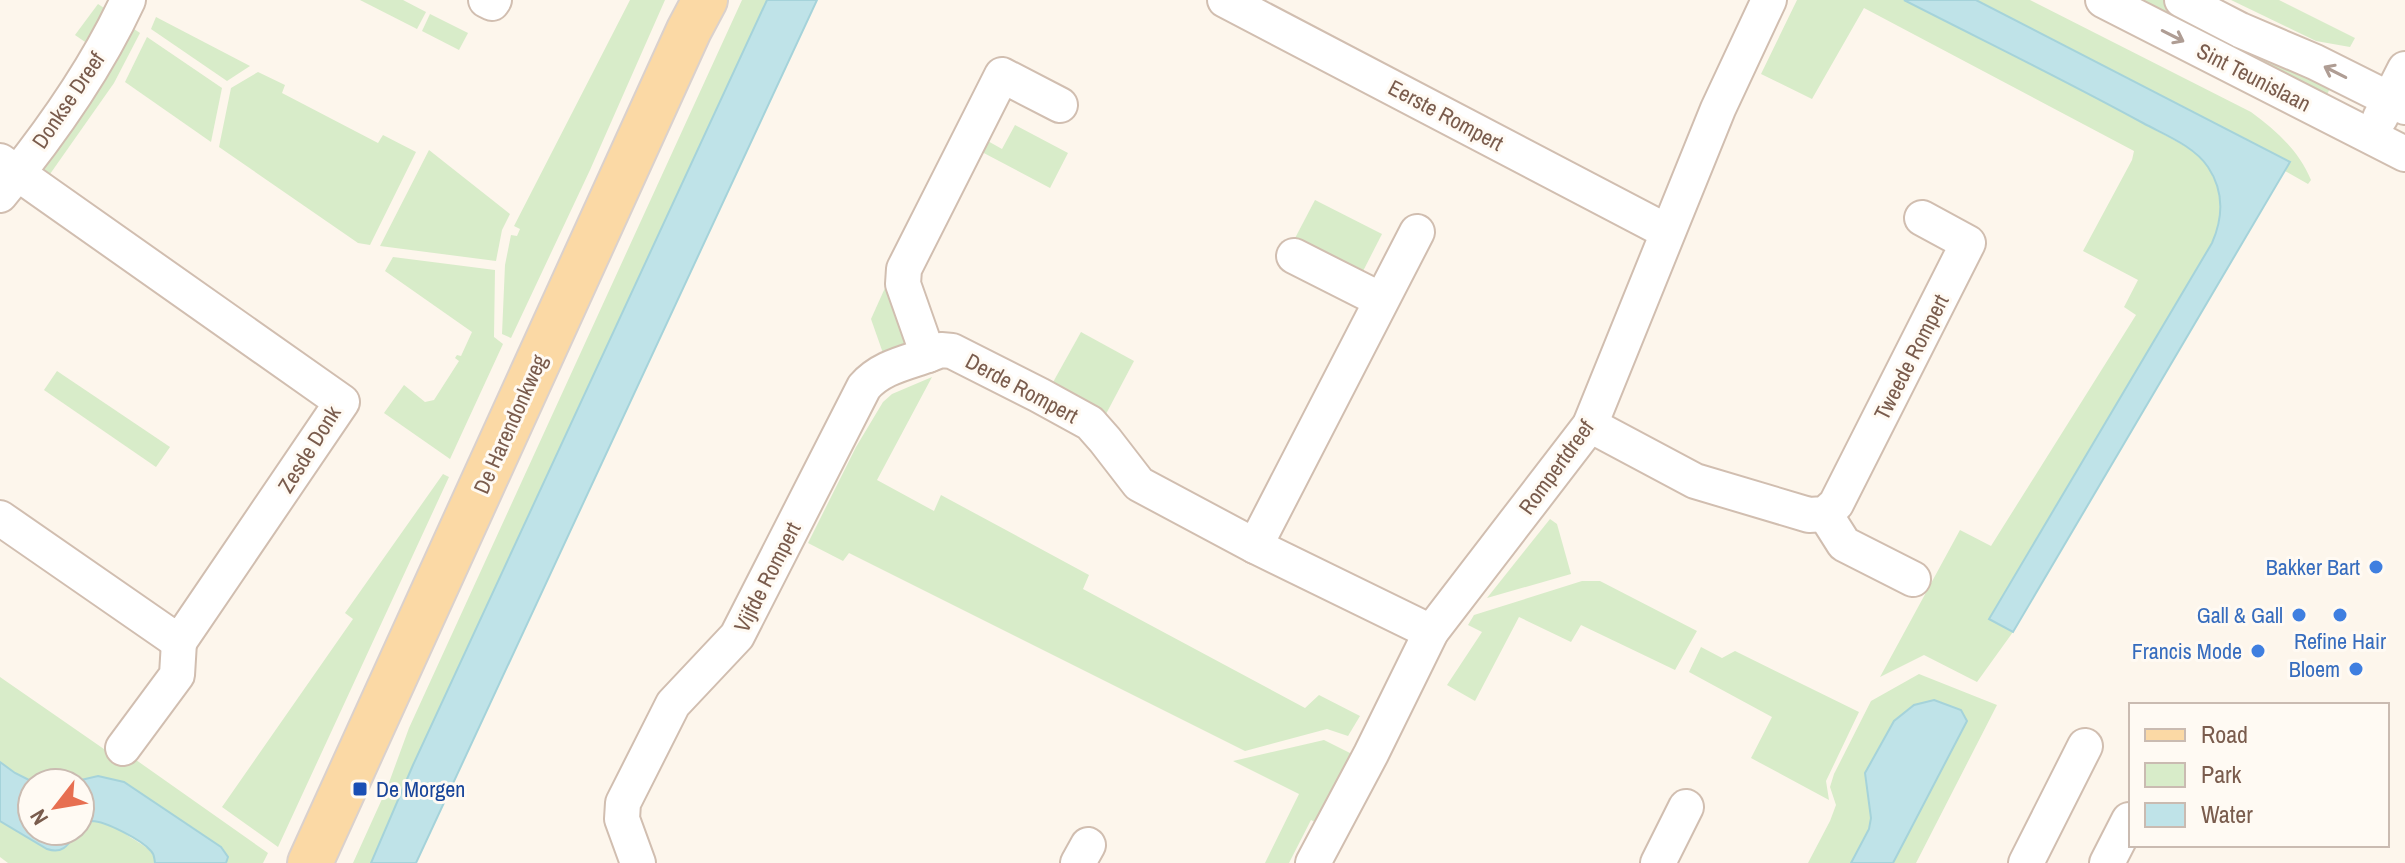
<svg xmlns="http://www.w3.org/2000/svg" width="2405" height="863" font-family="'Archivo Narrow',sans-serif">
<style>
.green{fill:#d8ecc9}
.water{fill:#bfe3e8;stroke:#a5d3da;stroke-width:2}
.lines{fill:none;stroke-linecap:round;stroke-linejoin:round}
.minor-casing{stroke:#d1beb0;stroke-width:38}
.major-casing{stroke:#dad1cd;stroke-width:48}
.minor{stroke:#fff;stroke-width:34}
.major{stroke:#fbd9a5;stroke-width:44}
.oneway{stroke:#af9d94}
.shop-dot{fill:#3f7fe0;stroke:#fffaf3;stroke-width:3}
.transit-dot{fill:#1a4fb4;stroke:#fffaf3;stroke-width:3}
.labels{text-anchor:middle;dominant-baseline:central;stroke-width:6;stroke-linejoin:round;paint-order:stroke}
.street-label{font-size:22px;fill:#7a5c4d;stroke:#fffaf3}
.shop-label{font-size:22px;fill:#366cbe;stroke:#fffaf3;text-anchor:end}
.transit-label{font-size:22px;fill:#164399;stroke:#fffaf3;text-anchor:start}
</style>
<rect width="100%" height="100%" fill="#fdf6ec"/>
<!-- green -->
<g class="green">
<path d="M360,0H403L426,12L417,29Z"/>
<path d="M630,0H665L590,170L511,338L502,334L505,265L511,235L517,236L520,229L514,226Z"/>
<path d="M742,0H767L413,765L371,863H353L387,788L409,728Z"/>
<path d="M1797,0H1904L2105,102L2192,150L2207,165L2218,187L2221,207L2219,227L2212,243L1990,618L2013,632L1977,682L1924,655L1880,677L1960,530L1991,546L2136,315L2124,307L2138,280L2083,251L2132,160L2134,151L1864,8L1812,99L1761,74Z"/>
<path d="M1976,0H2030L2251,112C2276,130 2299,151 2311,180L2308,184L2285,171L2290,162Z"/>
<path d="M2119,0H2163L2237,38L2333,82L2323,103Z"/>
<path d="M2231,0H2279L2355,38L2350,47L2316,41Z"/>
<path d="M98,4L110,12L88,44L75,35Z"/>
<path d="M430,14L468,33L459,50L422,31Z"/>
<path d="M156,17L250,66L227,81L151,29Z"/>
<path d="M128,25L140,33L114,83L43,184L39,165Z"/>
<path d="M147,37L222,88L211,142L125,82Z"/>
<path d="M258,72L285,85L282,93L378,143L383,135L416,152L370,245L358,243L219,147L231,88Z"/>
<path d="M1015,125L1068,153L1050,188L980,151L986,140L1002,149Z"/>
<path d="M429,150L510,214L502,230L496,261L380,246Z"/>
<path d="M1315,200L1382,234L1360,277L1293,242Z"/>
<path d="M393,257L495,270L494,337L503,344L450,459L384,413L404,385L425,402L434,400L459,361L455,358L457,355L461,356L472,332L385,271Z"/>
<path d="M889,279L907,347L884,356L871,319Z"/>
<path d="M1081,332L1134,361L1106,414L1052,384Z"/>
<path d="M57,371L170,447L156,467L44,390Z"/>
<path d="M932,377L877,480L934,511L941,495L1089,575L1083,589L1305,708L1319,695L1360,716L1348,736L1327,729L1245,751L849,553L843,561L808,543L856,447L883,402L892,394Z"/>
<path d="M443,474L449,477L278,847L222,807L353,619L345,613Z"/>
<path d="M1550,519L1557,524L1571,574L1487,598Z"/>
<path d="M1582,581H1600L1697,631L1675,670L1581,625L1571,642L1519,617L1475,701L1447,685L1482,632L1468,625L1474,615Z"/>
<path d="M1701,647L1722,658L1735,651L1859,712L1826,781L1829,800L1751,758L1772,717L1689,672Z"/>
<path d="M1919,674L1997,705L1916,863H1893L1967,721H1894L1865,773L1871,818L1869,829L1851,863H1808L1830,821L1836,805L1830,787L1834,774L1871,701Z"/>
<path d="M0,677L114,756L129,755L268,853L263,863H226L228,857L98,776C78,780 54,788 33,783C21,780 10,769 0,762Z"/>
<path d="M1324,740L1352,754L1317,823L1311,820L1289,863H1265L1299,794L1233,761Z"/>
<path d="M0,821L47,849C53,847 61,847 66,844C73,841 78,831 83,827C100,812 120,831 135,840C145,847 154,850 155,863H8L0,857Z"/>
</g>
<!-- water -->
<g class="water">
<path d="M767,0H817L416,863H371L413,765Z"/>
<path d="M1904,0H1976L2290,162L2013,632L1989,619L2212,243C2223,218 2224,191 2208,167C2194,146 2165,135 2143,123C2065,80 1984,41 1904,0Z"/>
<path d="M1934,700L1961,710L1967,721L1893,863H1851L1869,829L1871,818L1865,773L1894,721L1914,705Z"/>
<path d="M0,762L15,773L35,783H32V831H78C69,843 64,855 47,849L0,821Z"/>
<path d="M98,776L124,782L221,847L228,857L226,863H155C154,858 155,855 151,851C142,840 105,821 92,821L80,829V783H68Z"/>
</g>
<g class="lines">
<defs>
<g id="minor">
<path d="M486,0L492,3L494,0"/>
<path d="M1225,0L1666,231"/>
<path d="M2103,0L2405,154"/>
<path d="M2182,0L2240,30L2315,62L2405,107"/>
<path d="M1060,105L1002,75L904,269L903,284L928,355L941,350L952,351L1039,395L1090,423L1105,440L1139,484L1255,546L1431,632"/>
<path d="M2380,118L2405,69"/>
<path d="M0,161L342,402L179,642L0,518"/>
<path d="M0,195C47,138 97,67 128,0"/>
<path d="M1294,256L1381,300"/>
<path d="M1590,425L1695,481L1809,515L1825,514L1836,504L1968,243L1922,218"/>
<path d="M1825,514L1844,544L1913,579"/>
<path d="M1255,546L1417,232"/>
<path d="M123,748L177,675L179,642"/>
<path d="M638,863L622,819L623,803L673,704L737,636L864,387C880,368 905,363 928,355"/>
<path d="M1078,863L1088,845"/>
<path d="M1313,863L1371,754L1431,632L1590,425L1718,109L1769,0"/>
<path d="M1658,863L1686,807"/>
<path d="M2026,863L2085,746"/>
<path d="M2107,863L2129,820"/>
</g>
<path id="major" d="M310,863L689,30L705,0"/>
</defs>
<!-- minor casing -->
<use href="#minor" class="minor-casing"/>
<!-- major casing -->
<use href="#major" class="major-casing"/>
<!-- minor -->
<use href="#minor" class="minor"/>
<!-- major -->
<use href="#major" class="major"/>
</g>
<!-- one-way arrows -->
<defs><path id="oneway-shaft" d="M-6 0H5M1.5-3L5.5 0L1.5 3" fill="none" stroke-width="1.6" stroke-linecap="round" stroke-linejoin="round" transform="scale(2)"/></defs>
<g class="oneway">
<use href="#oneway-shaft" transform="translate(2173 36) rotate(27)"/>
<use href="#oneway-shaft" transform="translate(2335 72) rotate(-153)"/>
</g>
<!-- markers -->
<g class="shop-dot">
<circle cx="2376" cy="567" r="8"/>
<circle cx="2299" cy="615" r="8"/>
<circle cx="2340" cy="615" r="8"/>
<circle cx="2258" cy="651" r="8"/>
<circle cx="2356" cy="669" r="8"/>
</g>
<rect class="transit-dot" x="352" y="781" width="16" height="16" rx="4"/>
<g class="labels">
<!-- street labels -->
<g class="street-label">
<text transform="translate(2254 77) rotate(27)">Sint Teunislaan</text>
<text transform="translate(68 100) rotate(-56)">Donkse Dreef</text>
<text transform="translate(1446 115) rotate(28)">Eerste Rompert</text>
<text transform="translate(1911 357) rotate(-63)">Tweede Rompert</text>
<text transform="translate(1022 388) rotate(28)">Derde Rompert</text>
<text transform="translate(510 424) rotate(-66)">De Harendonkweg</text>
<text transform="translate(309 449) rotate(-58)">Zesde Donk</text>
<text transform="translate(1556 467) rotate(-54)">Rompertdreef</text>
<text transform="translate(767 577) rotate(-63)">Vijfde Rompert</text>
</g>
<!-- shop labels -->
<g class="shop-label">
<text x="2360" y="567">Bakker Bart</text>
<text x="2283" y="615">Gall &amp; Gall</text>
<text x="2340" y="641" text-anchor="middle">Refine Hair</text>
<text x="2242" y="651">Francis Mode</text>
<text x="2340" y="669">Bloem</text>
</g>
<!-- transit labels -->
<g class="transit-label">
<text x="376" y="789">De Morgen</text>
</g>
</g>
<!-- legend -->
<rect x="2129" y="703" width="260" height="144" fill="#fffaf3" stroke="#cabbb1" stroke-width="2"/>
<rect x="2145" y="729" width="40" height="12" fill="#fbd9a5" stroke="#cabbb1" stroke-width="2"/>
<text x="2201" y="743" font-size="24" fill="#7a5c4d">Road</text>
<rect x="2145" y="763" width="40" height="24" fill="#d8ecc9" stroke="#cabbb1" stroke-width="2"/>
<text x="2201" y="783" font-size="24" fill="#7a5c4d">Park</text>
<rect x="2145" y="803" width="40" height="24" fill="#bfe3e8" stroke="#cabbb1" stroke-width="2"/>
<text x="2201" y="823" font-size="24" fill="#7a5c4d">Water</text>
<!-- north arrow -->
<g transform="translate(56 807) rotate(239)"><circle r="38" fill="#fffaf3" stroke="#cabbb1" stroke-width="2"/>
<path d="M0-6L14 30L0 20L-14 30Z" fill="#e76f51"/>
<text y="-12" font-size="22" font-weight="bold" text-anchor="middle" fill="#7a5c4d">N</text>
</g>
</svg>
